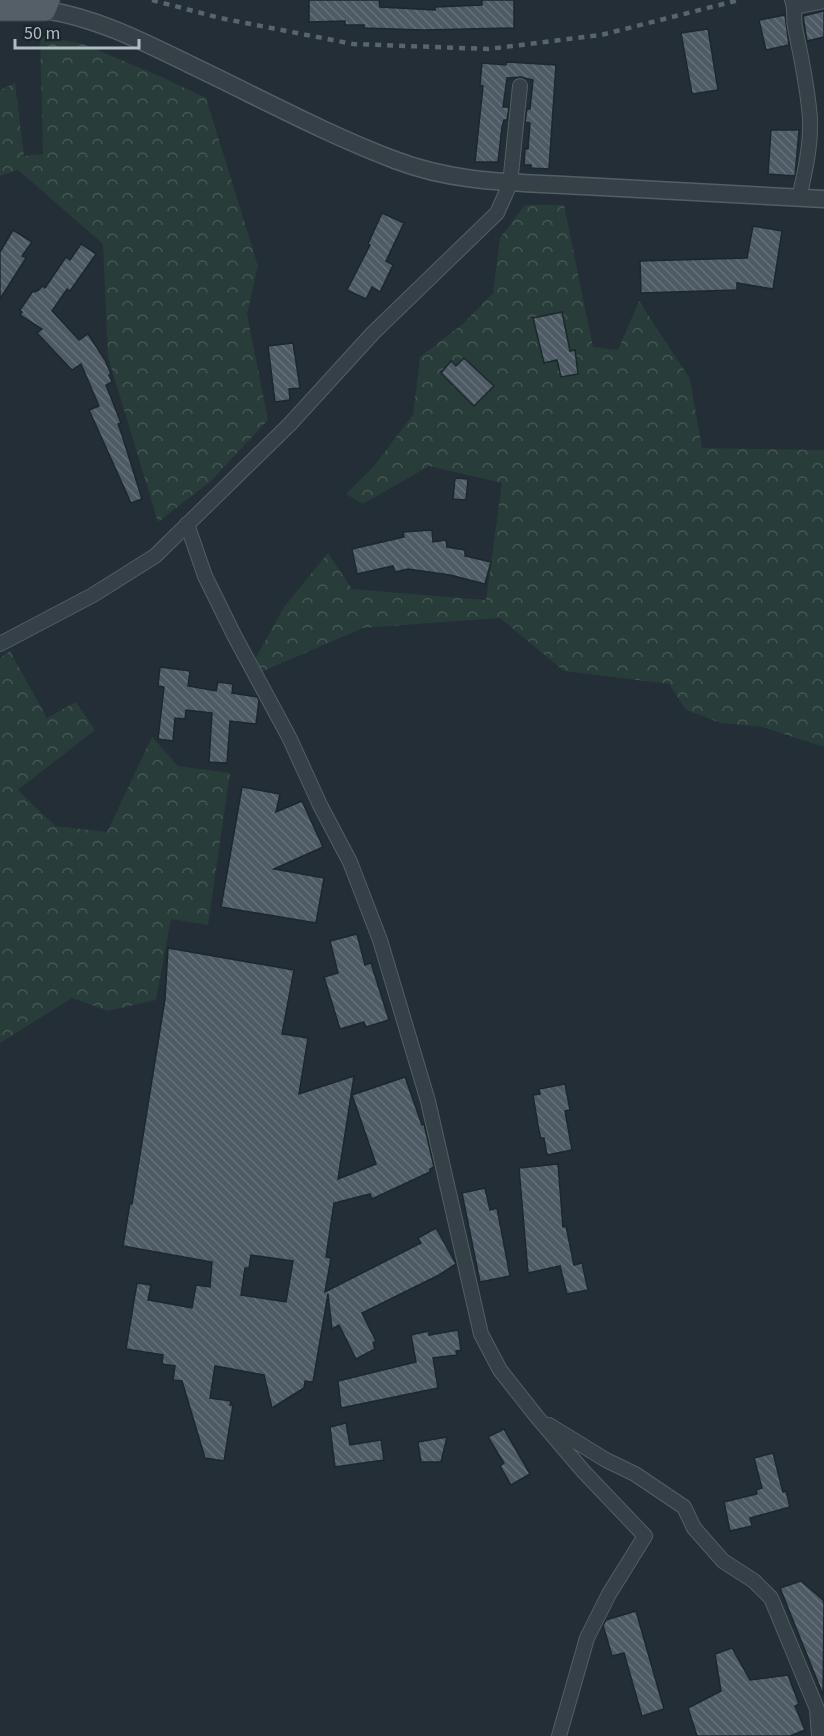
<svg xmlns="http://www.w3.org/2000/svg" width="824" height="1736" font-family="'Source Sans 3',sans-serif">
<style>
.forest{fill:url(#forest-crowns)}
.building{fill:url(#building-back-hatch);stroke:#1d272e;stroke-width:1.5;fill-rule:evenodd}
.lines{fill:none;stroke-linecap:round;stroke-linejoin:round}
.minor-casing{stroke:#545e65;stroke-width:16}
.tertiary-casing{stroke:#545e65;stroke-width:19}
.primary-casing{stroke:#3f4950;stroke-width:23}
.minor{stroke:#364047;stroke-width:14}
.tertiary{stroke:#364047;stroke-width:16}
.primary{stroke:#545f67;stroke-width:21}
.rail{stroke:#58656e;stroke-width:4.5;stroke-dasharray:6 6;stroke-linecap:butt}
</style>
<defs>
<pattern id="forest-crowns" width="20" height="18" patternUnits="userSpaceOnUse" patternTransform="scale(1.5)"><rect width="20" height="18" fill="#283c39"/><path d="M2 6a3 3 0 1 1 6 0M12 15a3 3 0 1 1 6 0" fill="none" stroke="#455654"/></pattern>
<pattern id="building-back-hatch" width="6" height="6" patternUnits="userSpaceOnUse" patternTransform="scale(1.5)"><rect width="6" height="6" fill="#4e5b65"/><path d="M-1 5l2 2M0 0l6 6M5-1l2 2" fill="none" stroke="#657179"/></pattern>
</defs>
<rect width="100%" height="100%" fill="#232e36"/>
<!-- forest -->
<g class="forest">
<path d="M40,36L83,44L162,77L206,98L258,266L247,314L268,420L210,482L158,522L108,357L103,244L18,170L0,176V90L15,83L24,156L43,154Z"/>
<path d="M525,205H564L593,347L618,350L639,301L690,379L702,448L824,450V747L762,727L721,723L686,710L669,684L564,671L500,618L363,628L259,673L254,661L284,607L328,553L352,589L486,600L502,483L429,466L363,504L346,494L374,466L413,415L420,357L464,323L493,293L500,238Z"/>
<path d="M10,651L47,718L76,702L95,730L18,790L55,826L107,832L152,737L178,766L230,773L208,925L171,919L156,1000L108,1011L72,998L0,1043V658Z"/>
</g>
<!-- building -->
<g class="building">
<path d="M309,0H379L380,7L435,10V7L482,5V0H514V28L423,30L364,28V25H345V21L309,22Z"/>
<path d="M824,11V37L807,41L803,16Z"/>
<path d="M785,15L789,45L766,50L759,20Z"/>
<path d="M708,29L718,90L692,94L681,33Z"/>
<path d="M506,62L556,65L549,169L531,168V165H524L525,149H528L530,123L525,122L527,109H530L533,80L521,77L507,78L503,107H509L507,120H504L502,127L498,162H475L483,86L480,85L482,63L506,65Z"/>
<path d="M771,130H799L795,176L768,174Z"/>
<path d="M382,213L404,223L386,261L393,265L380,292L372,287L366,299L347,290L370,245L368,244Z"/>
<path d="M753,226L782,231L773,289L737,283V290L641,293L640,261L747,258Z"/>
<path d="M13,230L32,242L22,256L26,258L0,299V252Z"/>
<path d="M81,244L96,254L70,291L67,289L52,311L79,340L88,334L105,360L111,374L109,375L112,382L106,385L121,423L118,424L122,435L142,499L131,503L89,410L99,406L81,364L72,370L37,333L42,329L20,315L22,312L20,310L33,291L35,292L39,290L42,286L45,288L66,257L70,260Z"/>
<path d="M562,312L570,351L575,350L578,374L561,377L557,360L544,363L533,318Z"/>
<path d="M293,343L300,388L289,389L290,400L275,402L268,346Z"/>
<path d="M464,358L494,386L474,406L441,373L451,361L456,366Z"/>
<path d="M455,478L468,479L466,500L453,499Z"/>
<path d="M432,530L433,542L446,540L447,547L465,550V556L491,562L485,584L450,575L408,569L395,572L393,566L357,574L352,549L404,537L403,532Z"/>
<path d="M160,667L190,671L188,686L216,691L218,682L233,684L232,693L257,697L259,700L256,724L230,721L227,763L209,762L212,713L186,710L185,719L175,718L173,741L158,739L164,687L158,686Z"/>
<path d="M242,787L280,794L276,812L302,801L323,847L274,869L324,878L316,923L221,907Z"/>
<path d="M357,934L365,965L371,963L389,1020L366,1027L364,1022L340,1029L324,977L338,973L330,941Z"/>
<path d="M168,948L294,970L282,1034L308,1038L299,1094L354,1076L338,1179L376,1164L352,1095L405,1077L422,1125L424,1124L434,1167L430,1169V1172L372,1199L370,1194L334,1203L326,1257L331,1258L325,1292L421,1243L418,1238L436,1228L456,1264L439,1275L362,1313L376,1341L373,1343L375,1349L356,1359L339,1325L332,1329L328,1294L313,1382L305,1381L304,1388L272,1408L264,1375L215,1366L210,1398L231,1401L230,1405H233L224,1461L205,1458L182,1381L173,1380L175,1366L162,1364L163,1355L126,1349L137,1283L151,1285L148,1300L192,1308L196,1285L210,1287L212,1262L123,1246L130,1203L132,1204L165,999ZM251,1255L293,1261L286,1302L241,1295L245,1268H249Z"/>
<path d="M565,1084L570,1110L565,1111L572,1150L547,1155L544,1138H541L539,1131L533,1095L540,1094L539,1089Z"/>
<path d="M558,1164L563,1227L566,1226L574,1265L582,1263L588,1290L567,1294L560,1266L528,1273L519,1168Z"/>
<path d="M485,1188L490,1210L497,1208L510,1276L480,1282L462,1193Z"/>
<path d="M458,1330L461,1350L456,1351L457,1355L433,1358L438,1388L341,1408L338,1381L416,1362L411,1335L429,1331V1335Z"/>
<path d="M346,1423L350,1445L381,1440L384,1460L335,1467L330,1427Z"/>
<path d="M504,1429L530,1474L511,1485L500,1466L504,1463L488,1437Z"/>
<path d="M447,1437L441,1462H421L418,1442Z"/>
<path d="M773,1453L783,1492L786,1491L790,1507L750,1518L752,1526L730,1531L724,1502L757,1494L756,1490L762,1488L754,1458Z"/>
<path d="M801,1581L823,1600L824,1604L823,1695L780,1588Z"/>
<path d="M636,1611L664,1709L642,1716L624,1653L612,1656L603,1625L606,1620Z"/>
<path d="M732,1648L750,1680L788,1675L799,1704L795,1706L805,1730L790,1736H697L688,1708L721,1691L715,1654Z"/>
</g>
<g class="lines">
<defs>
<g id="minor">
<path d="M792,0C796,9 793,17 795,27C801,57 808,88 810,119C811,146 805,172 799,198"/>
<path d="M795,7L824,1"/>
<path d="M187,524L205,576L234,635L289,737L320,805L350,862L380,940L428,1101L481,1334L500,1370L537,1417L584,1472L645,1536L609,1594L587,1638L559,1736"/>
<path d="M0,644L93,595L155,556L290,424L373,333L497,213L510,184L520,86"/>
<path d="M549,1425L606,1460L635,1474L684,1507L694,1528L723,1561L754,1581L771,1598L817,1709L819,1736"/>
</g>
<path id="tertiary" d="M45,10C98,18 146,43 193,66C260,98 326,134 395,160C457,184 518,182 583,186C664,190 744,195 824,199"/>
<path id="primary" d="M0,10H45L49,0"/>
</defs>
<!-- minor casing -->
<use href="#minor" class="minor-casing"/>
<!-- tertiary casing -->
<use href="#tertiary" class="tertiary-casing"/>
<!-- primary casing -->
<use href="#primary" class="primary-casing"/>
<!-- minor -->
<use href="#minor" class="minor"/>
<!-- tertiary -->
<use href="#tertiary" class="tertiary"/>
<!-- primary -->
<use href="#primary" class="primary"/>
<!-- rail -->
<path class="rail" d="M152,0L220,18L353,44L488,49L601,35L739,0"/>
</g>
<!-- scale -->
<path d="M15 39v9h124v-9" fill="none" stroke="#b1bbc3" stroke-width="3"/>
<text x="24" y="39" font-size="18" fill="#b1bbc3" stroke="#1b252c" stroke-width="4.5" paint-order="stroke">50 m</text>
</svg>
